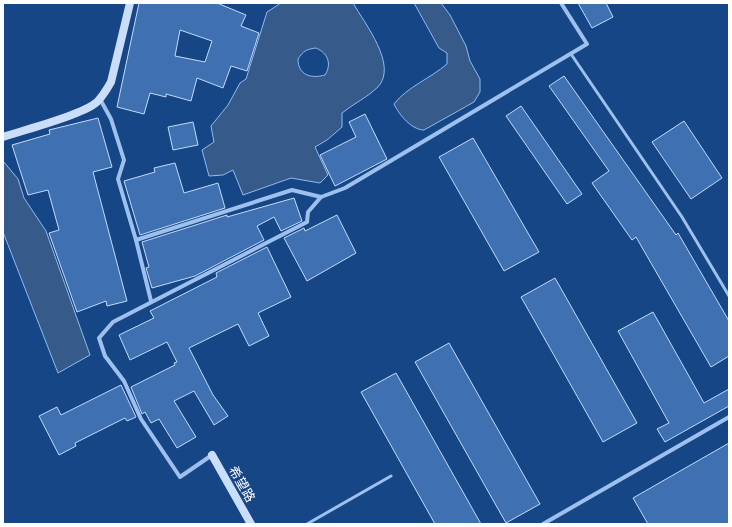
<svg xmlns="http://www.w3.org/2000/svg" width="732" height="527" font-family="Rubik,'Noto Sans SC',sans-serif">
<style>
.water{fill:#365a8a;stroke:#8fbbf1;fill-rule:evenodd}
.building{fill:#3f70b1;stroke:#c3dbfa;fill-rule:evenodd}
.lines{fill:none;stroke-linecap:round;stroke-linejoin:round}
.lane{stroke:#9dc0ee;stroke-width:3}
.street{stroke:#9dc0ee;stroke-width:4}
.secondary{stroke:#cadefa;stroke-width:8}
.labels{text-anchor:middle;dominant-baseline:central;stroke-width:3;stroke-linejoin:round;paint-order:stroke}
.street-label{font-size:13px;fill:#fff;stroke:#174687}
</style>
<rect width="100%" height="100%" fill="#174687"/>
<!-- water -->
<g class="water">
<path d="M281,3H353C365,24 398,65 378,87C368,97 353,104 342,113V127L327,140L315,147L328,175L320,183L291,178L243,195L233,170L223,175L209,176L202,150L214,142L211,126L228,105L240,83L246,79L267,12ZM316,48C328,53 332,64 325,75C311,79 298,75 298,59C303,51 307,49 316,48Z"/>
<path d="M414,3H441L450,15L466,46L470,61L480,79V92L474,102L424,130C412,130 399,115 394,104C407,87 431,78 447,64V53L439,48Z"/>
<path d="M3,161L18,179L24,198L46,231L90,355L58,373L3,232Z"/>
</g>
<!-- building -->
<g class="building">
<path d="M139,3H217L246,15L241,26L259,33L247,71L231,66L223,88L197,78L191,101L166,94V97L150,93L144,114L117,107ZM180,30L212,41L205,62L175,56Z"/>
<path d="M578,3H606L613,17L592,28Z"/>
<path d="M564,76L676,235L678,233L729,321V356L711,367L636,237L632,240L592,183L609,171L549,86Z"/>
<path d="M521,106L582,194L567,204L506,116Z"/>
<path d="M365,114L387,159L335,186L320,155L356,137L349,122Z"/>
<path d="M98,118L112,167L93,172L127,301L107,306L106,301L77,312L49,233L59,230L48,190L28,195L12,145L50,134L49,130Z"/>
<path d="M684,121L722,178L691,199L652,142Z"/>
<path d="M193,122L198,145L173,150L168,127Z"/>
<path d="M473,138L539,252L504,271L439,157Z"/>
<path d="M175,163L184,193L218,183L225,208L140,235L124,181L155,172L154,168Z"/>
<path d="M294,198L302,221L281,231L274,217L257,226L264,240L195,276L152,288L146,268L149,267L142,242L227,215V217Z"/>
<path d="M337,215L356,253L307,281L284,238L304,228L305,231Z"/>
<path d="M267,247L291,297L258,313L269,336L249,346L238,324L189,348L213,395L228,416L214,425L194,391L174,401L196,437L177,448L159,419L151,423L145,412L142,414L131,387L175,365L174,363L177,362L167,342L130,360L119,335L154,318L150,311L217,277L216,273Z"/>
<path d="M555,278L637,423L603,442L521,297Z"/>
<path d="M653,312L704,403L729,389V406L665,442L657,429L669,423L618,331Z"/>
<path d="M449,343L540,504L506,523L415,362Z"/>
<path d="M396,373L481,524H435L361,392Z"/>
<path d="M121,385L136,417L127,421L125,418L75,443L76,446L59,455L39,416L57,407L61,415Z"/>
<path d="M729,443V524H648L633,498Z"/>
</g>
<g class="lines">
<!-- lane -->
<g class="lane">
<path d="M571,54L682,217L729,296"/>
<path d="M307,524L391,476"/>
</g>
<!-- street -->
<g class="street">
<path d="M100,99L111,119L124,160L118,179L136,240L292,190L321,197L345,188L587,44L561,3"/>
<path d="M136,240L151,301"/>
<path d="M212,455L180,477L141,419L124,381L105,356L99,338L113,322L307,222L308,212L321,197"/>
<path d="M543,524L729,417"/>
</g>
<!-- secondary -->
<g class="secondary">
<path d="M3,137C24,130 82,115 97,102C103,96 107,89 111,82L130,3"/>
<path d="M212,455L251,524"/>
</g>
</g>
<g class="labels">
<!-- street labels -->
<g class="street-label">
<text transform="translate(242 484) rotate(60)">希望路</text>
</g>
</g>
<!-- border -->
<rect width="732" height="527" fill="none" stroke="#ffffff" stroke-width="8"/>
</svg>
